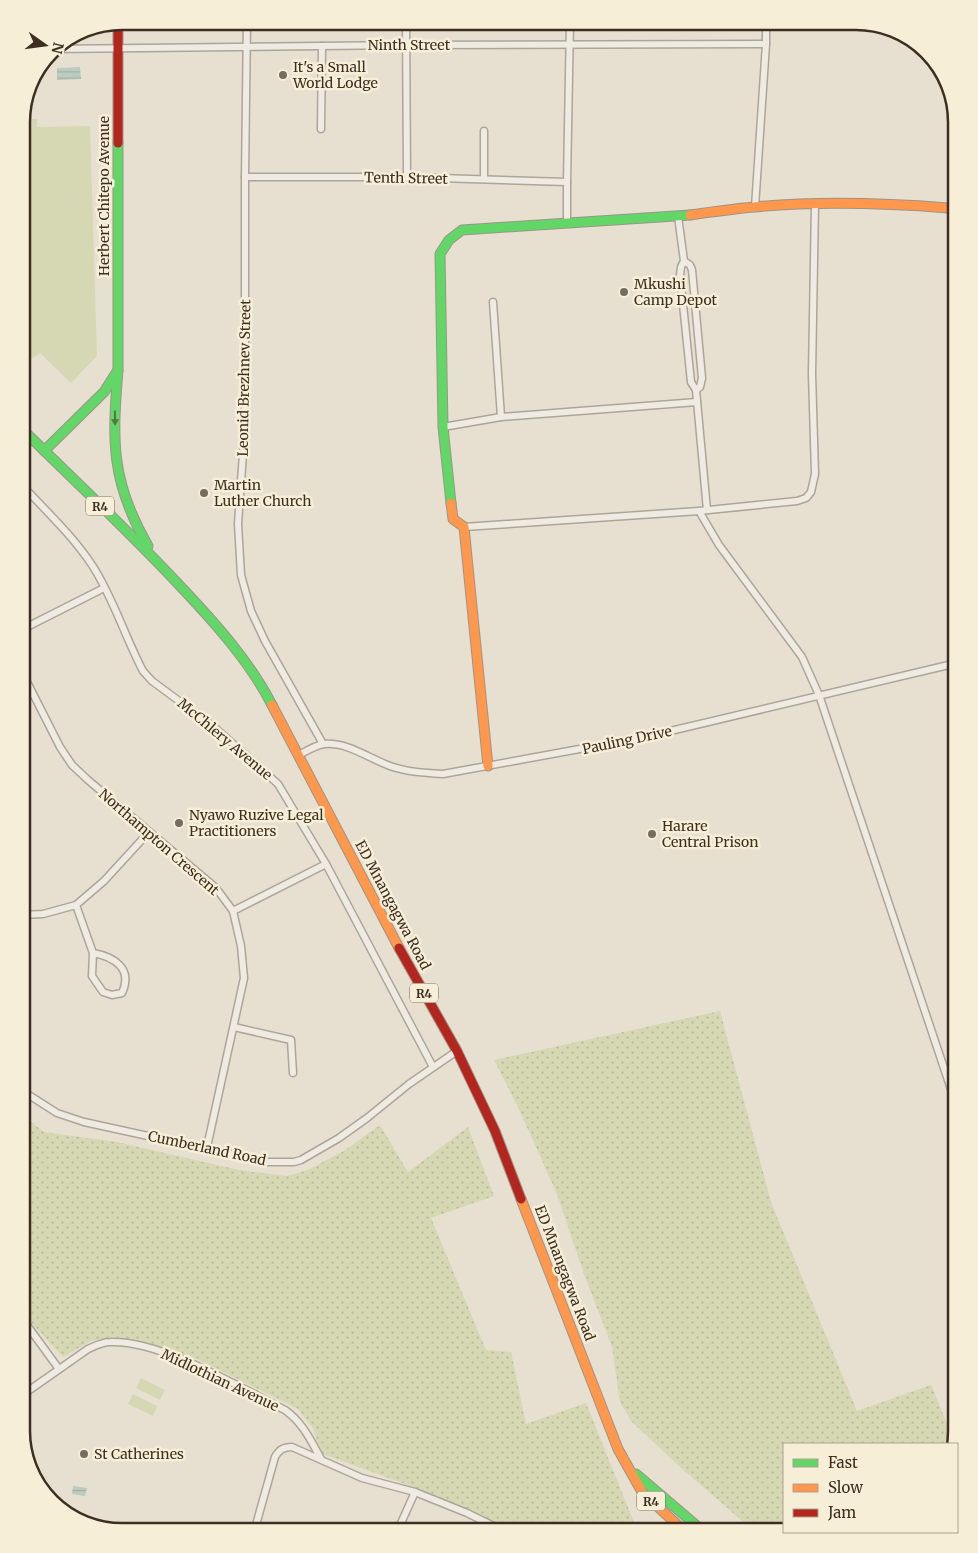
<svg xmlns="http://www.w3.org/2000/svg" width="978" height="1553" font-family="Merriweather,serif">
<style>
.grass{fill:url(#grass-dots)}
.pitch{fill:#d6d7b3}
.water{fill:url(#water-rules)}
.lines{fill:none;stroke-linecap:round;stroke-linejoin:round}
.street-casing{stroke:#ada599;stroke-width:9}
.fast-casing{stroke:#9c958a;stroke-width:11}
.slow-casing{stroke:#9c958a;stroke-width:11}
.jam-casing{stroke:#9c958a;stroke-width:11}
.street{stroke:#efebe3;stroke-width:6}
.fast{stroke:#63d668;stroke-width:9}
.slow{stroke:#ff974d;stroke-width:9}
.jam{stroke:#b3261e;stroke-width:9}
.oneway{fill:#4e7a40}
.poi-dot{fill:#786c5e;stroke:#f7eed8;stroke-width:2}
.labels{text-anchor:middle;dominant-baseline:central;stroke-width:5;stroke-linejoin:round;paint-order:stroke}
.shield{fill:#f7eed8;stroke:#756857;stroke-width:1}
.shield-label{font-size:12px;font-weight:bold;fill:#3d2e20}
.street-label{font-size:14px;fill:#3d2e20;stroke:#f7eed8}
.poi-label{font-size:14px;fill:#3d2e20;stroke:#f7eed8;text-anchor:start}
.rim{fill:none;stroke:#3d2e20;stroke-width:2.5}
</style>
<defs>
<pattern id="grass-dots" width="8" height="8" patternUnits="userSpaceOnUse" patternTransform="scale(1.25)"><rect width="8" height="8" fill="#d6d7b3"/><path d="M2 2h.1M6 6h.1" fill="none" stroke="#b9b99a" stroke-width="1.8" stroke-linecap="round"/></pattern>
<pattern id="water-rules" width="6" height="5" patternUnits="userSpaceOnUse" patternTransform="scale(1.25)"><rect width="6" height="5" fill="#bcccc2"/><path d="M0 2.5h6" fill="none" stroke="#a2b0a6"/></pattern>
</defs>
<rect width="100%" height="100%" fill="#e7e0d1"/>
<!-- grass -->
<g class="grass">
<path d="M720,1011L771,1202L857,1411L931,1385L954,1440L953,1444H784V1532H755L679,1466L631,1421L620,1402L612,1347L584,1274L557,1194L518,1107L494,1060Z"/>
<path d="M21,1114L44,1132L117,1142L239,1170L287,1176L308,1170L345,1150L380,1125L408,1172L468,1127L494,1196L431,1218L486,1350L511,1352L526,1424L586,1403L638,1532H508L405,1484L320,1453L313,1428L298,1409L197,1359L148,1343L113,1337L91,1341L63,1357L21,1312Z"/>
</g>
<!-- pitch -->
<g class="pitch">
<path d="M21,119H37V127L90,126L97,356L71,383L40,353L21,366Z"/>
<path d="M141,1378L165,1390L160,1400L136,1388Z"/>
<path d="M133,1394L157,1406L153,1416L128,1404Z"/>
</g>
<!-- water -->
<g class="water">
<path d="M80,67L81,79L57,80V68Z"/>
<path d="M73,1486L87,1488L85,1496L72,1494Z"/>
</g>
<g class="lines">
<defs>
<g id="street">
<path d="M247,21L245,177V425L238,524L241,575L251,611L265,641L323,744"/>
<path d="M406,21L407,177"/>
<path d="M53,49L406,45L766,44"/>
<path d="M321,129L322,46"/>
<path d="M245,177H407L567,182"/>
<path d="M484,179V131"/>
<path d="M755,207L766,44V21"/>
<path d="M678,216L684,261L681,267L680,275L691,382L696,390L707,510"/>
<path d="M567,223V182L570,21"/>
<path d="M684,261L690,265L692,270L702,378L700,387L696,390"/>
<path d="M493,302L501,417"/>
<path d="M443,427L501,417L697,402"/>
<path d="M21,484C45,510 72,535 92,565C113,597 125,637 143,671L152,681L213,726L278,784L326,864L433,1067"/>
<path d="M699,511L719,545L802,657L819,695L957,1107"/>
<path d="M464,527L699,511L797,501L806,498L811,492L815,474L812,374L815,204"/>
<path d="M21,630L104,588"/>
<path d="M21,670L60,747L72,765L88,780L216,888L233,911L241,946L244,978L207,1147"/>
<path d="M299,755C306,751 316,745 324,744C348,742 368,758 390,766C407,772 425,773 443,774L645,737L957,663"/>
<path d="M76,905L93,953L92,976L103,992L112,995L122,993C133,969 115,957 93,953"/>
<path d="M233,911L326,864"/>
<path d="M21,915L43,914L76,905L104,881L149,832"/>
<path d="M234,1027L291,1040L293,1073"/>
<path d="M21,1090L57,1113L84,1122L267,1162H294L301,1160L339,1138L367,1118L409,1084L457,1051"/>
<path d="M21,1317L59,1369"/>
<path d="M21,1396L88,1349C95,1346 102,1342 110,1342C161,1340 239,1387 285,1410C303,1423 310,1439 321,1459"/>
<path d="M254,1532L275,1457C279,1450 283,1447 292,1447L362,1478L415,1492L467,1513L506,1532"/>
<path d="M397,1532L415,1492"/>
</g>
<g id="fast">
<path d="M118,370C112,442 111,482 148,546"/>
<path d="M21,428C75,481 131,533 182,588C216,624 250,662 272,705"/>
<path d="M44,451L104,392L118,370V143"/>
<path d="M451,503L443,427L440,254L449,240L462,230L690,215"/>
<path d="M636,1474L704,1532"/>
</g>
<g id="slow">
<path d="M690,215C711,212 733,209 754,207C818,201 884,203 948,208"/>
<path d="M451,503L453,519L464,527L488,766"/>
<path d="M272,705L399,948"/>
<path d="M521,1199L618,1449L642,1492L685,1532"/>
</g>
<g id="jam">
<path d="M118,22V143"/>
<path d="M399,948L457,1051L495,1131L521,1199"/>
</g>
</defs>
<!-- street casing -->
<use href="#street" class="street-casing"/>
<!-- fast casing -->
<use href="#fast" class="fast-casing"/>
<!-- slow casing -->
<use href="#slow" class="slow-casing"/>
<!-- jam casing -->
<use href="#jam" class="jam-casing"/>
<!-- street -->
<use href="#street" class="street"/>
<!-- fast -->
<use href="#fast" class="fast"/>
<!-- slow -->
<use href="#slow" class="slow"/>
<!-- jam -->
<use href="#jam" class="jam"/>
</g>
<!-- one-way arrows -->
<defs><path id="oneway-solid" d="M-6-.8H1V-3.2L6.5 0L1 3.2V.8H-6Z" transform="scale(1.25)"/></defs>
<use class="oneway" href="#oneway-solid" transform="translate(115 418) rotate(89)"/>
<!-- markers -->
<g class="poi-dot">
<circle cx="283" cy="75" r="5"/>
<circle cx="624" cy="292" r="5"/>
<circle cx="204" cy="493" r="5"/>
<circle cx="179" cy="823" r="5"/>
<circle cx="652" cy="834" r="5"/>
<circle cx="84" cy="1454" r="5"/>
</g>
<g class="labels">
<!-- shield labels -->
<g class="shield">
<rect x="86" y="496.5" width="28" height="19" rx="4"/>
<rect x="410" y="983.5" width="28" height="19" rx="4"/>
<rect x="637" y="1491.5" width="28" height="19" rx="4"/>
</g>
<g class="shield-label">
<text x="100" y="506">R4</text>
<text x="424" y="993">R4</text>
<text x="651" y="1501">R4</text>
</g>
<!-- street labels -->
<g class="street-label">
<text x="409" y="45">Ninth Street</text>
<text transform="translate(406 178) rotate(1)">Tenth Street</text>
<text transform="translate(104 196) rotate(-90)">Herbert Chitepo Avenue</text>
<text transform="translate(244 378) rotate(-89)">Leonid Brezhnev Street</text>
<text transform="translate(225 739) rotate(40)">McChlery Avenue</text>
<text transform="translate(627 740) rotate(-12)">Pauling Drive</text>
<text transform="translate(159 842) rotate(41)">Northampton Crescent</text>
<text transform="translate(393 905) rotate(62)">ED Mnangagwa Road</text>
<text transform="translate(207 1148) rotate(12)">Cumberland Road</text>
<text transform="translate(565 1273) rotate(69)">ED Mnangagwa Road</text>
<text transform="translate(220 1380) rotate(25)">Midlothian Avenue</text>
</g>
<!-- poi labels -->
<g class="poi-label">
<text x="293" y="67">It's a Small<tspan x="293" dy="16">World Lodge</tspan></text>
<text x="634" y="284">Mkushi<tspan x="634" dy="16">Camp Depot</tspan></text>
<text x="214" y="485">Martin<tspan x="214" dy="16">Luther Church</tspan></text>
<text x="189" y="815">Nyawo Ruzive Legal<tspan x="189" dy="16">Practitioners</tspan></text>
<text x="662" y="826">Harare<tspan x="662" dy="16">Central Prison</tspan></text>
<text x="94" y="1454">St Catherines</text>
</g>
</g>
<!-- crop -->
<path d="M0 0H978V1553H0ZM122 30H856A92 92 0 0 1 948 122V1431A92 92 0 0 1 856 1523H122A92 92 0 0 1 30 1431V122A92 92 0 0 1 122 30Z" fill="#f7eed8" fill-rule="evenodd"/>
<path class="rim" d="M122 30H856A92 92 0 0 1 948 122V1431A92 92 0 0 1 856 1523H122A92 92 0 0 1 30 1431V122A92 92 0 0 1 122 30Z"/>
<!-- legend -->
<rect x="783" y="1443" width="175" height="90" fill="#f7eed8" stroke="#ada18e"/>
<rect x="793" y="1459" width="25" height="8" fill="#63d668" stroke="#ada18e"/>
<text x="828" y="1468" font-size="15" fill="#3d2e20">Fast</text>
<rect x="793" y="1484" width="25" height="8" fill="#ff974d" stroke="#ada18e"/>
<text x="828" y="1493" font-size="15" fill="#3d2e20">Slow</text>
<rect x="793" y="1509" width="25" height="8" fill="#b3261e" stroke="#ada18e"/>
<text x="828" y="1518" font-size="15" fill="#3d2e20">Jam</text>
<!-- north arrow -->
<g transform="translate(45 45) rotate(104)" stroke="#f7eed8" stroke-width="4" paint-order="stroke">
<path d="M0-4L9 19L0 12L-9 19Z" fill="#3d2e20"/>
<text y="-8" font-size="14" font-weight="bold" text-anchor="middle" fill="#3d2e20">N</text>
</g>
</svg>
